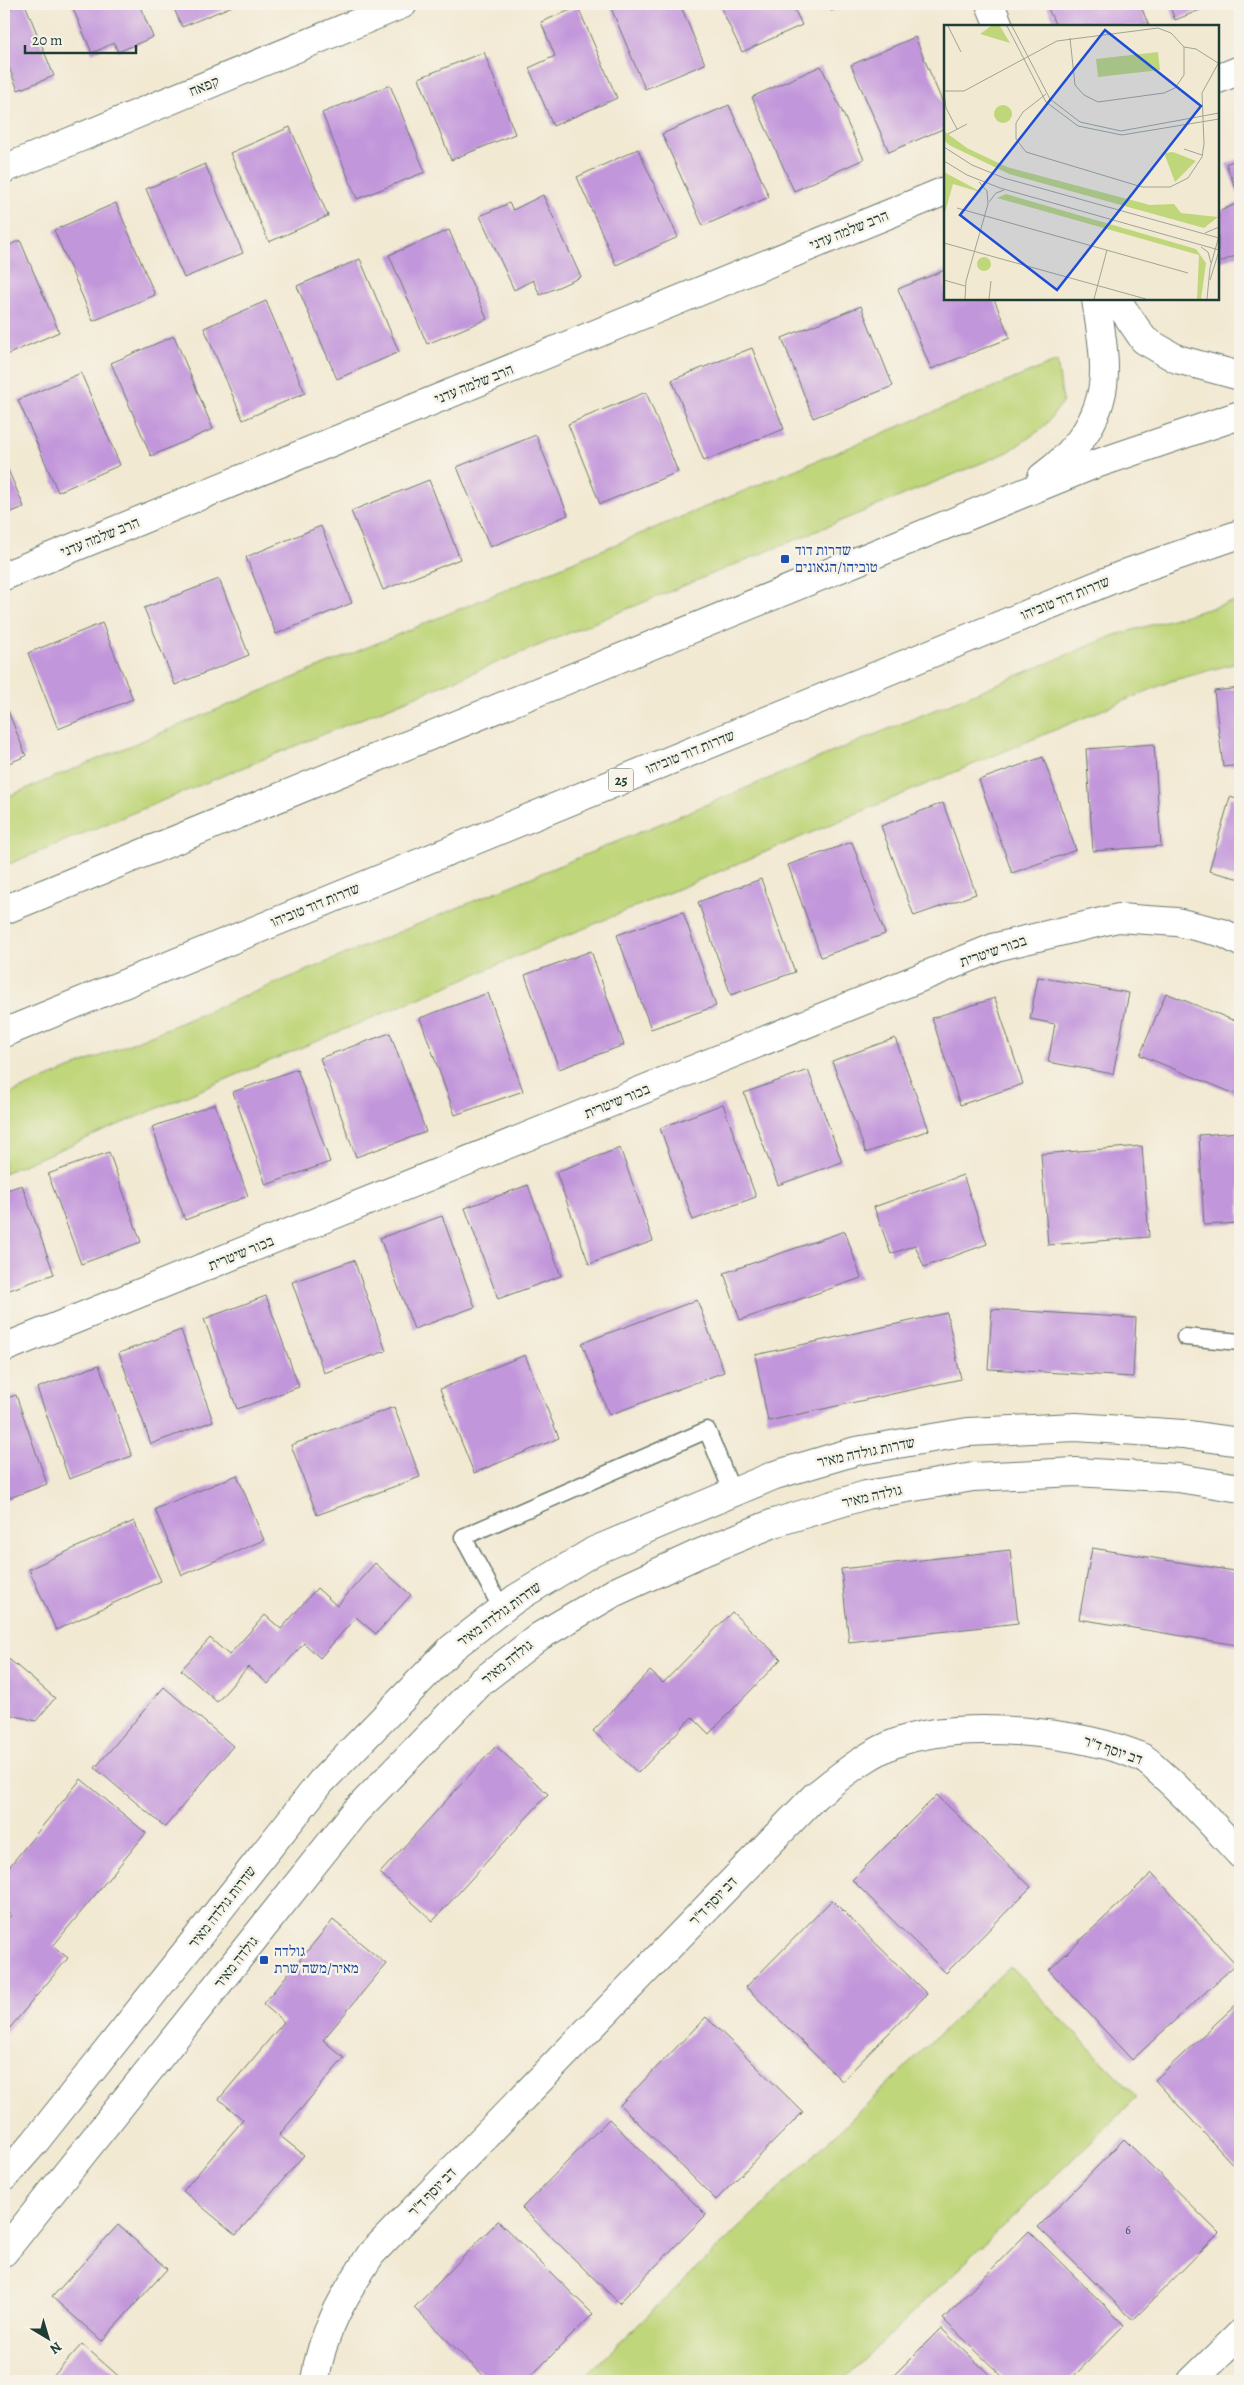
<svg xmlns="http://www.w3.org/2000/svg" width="1244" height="2385" font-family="Alegreya,'Frank Ruhl Libre',serif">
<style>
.green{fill:#c0d67a;stroke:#708a57}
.building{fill:#c296db}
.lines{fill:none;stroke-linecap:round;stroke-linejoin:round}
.lane-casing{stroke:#69796c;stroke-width:19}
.street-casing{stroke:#69796c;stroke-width:30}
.secondary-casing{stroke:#69796c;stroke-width:30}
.highway-casing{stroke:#69796c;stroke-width:30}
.lane{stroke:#fff;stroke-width:16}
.street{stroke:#fff;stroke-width:28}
.secondary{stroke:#fff;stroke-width:28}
.highway{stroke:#fff;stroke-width:28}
.transit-dot{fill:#1a4fb4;stroke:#f7f3e8;stroke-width:2}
.labels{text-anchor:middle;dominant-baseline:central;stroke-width:5;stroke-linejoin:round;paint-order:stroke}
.number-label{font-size:12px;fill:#48535e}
.shield{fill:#f7f3e8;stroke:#60746a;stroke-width:1}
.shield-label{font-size:14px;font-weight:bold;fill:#1f3d34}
.street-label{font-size:15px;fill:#1f3d34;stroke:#f7f3e8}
.transit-label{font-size:15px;fill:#164399;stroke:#f7f3e8;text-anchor:start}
.inset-road{fill:none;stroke:#9ea493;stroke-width:1}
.view{fill:#1d4ed8;fill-opacity:0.15;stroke:#1d4ed8;stroke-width:2.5}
.inset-edge{fill:none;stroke:#1f3d34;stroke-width:2.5}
</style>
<rect width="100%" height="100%" fill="#f7f3e8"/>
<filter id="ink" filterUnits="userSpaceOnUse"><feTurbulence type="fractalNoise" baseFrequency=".02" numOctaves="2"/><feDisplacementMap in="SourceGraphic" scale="10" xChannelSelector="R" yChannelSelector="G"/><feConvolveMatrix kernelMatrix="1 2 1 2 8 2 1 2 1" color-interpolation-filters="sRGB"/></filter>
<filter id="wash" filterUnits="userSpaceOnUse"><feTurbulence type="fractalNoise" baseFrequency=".0096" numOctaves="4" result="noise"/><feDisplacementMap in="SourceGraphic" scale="20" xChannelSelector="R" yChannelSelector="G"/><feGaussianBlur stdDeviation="1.12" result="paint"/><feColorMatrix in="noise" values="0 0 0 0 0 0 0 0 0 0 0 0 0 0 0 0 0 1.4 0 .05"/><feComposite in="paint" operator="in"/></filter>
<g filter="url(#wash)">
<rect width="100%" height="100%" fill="#f2e9d3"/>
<!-- green -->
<g class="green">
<path d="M1057,361L1063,402L1043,428L1008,452L4,866V798Z"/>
<path d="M1240,600V662L1171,681L4,1173V1096L1115,635Z"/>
<path d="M1010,1966L1137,2097L842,2381H580Z"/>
</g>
<g id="blocks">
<!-- building -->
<g class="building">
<path d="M21,4H25L54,76L18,90L4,55V11Z"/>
<path d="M71,4H139L153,37L118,52L114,43L92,53Z"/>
<path d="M172,4H237L182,27Z"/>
<path d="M621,4H680L705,64L645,89L611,8Z"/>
<path d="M719,4H792L802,25L742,52Z"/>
<path d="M828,4H848L831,11Z"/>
<path d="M1046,4H1140L1149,26H1056Z"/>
<path d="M1169,4H1215L1175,20Z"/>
<path d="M578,7L617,98L553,126L529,68L555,56L541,22Z"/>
<path d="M915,37L945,108V128L889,152L851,65Z"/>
<path d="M484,52L515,134L451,160L419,78Z"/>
<path d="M821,66L864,159L794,191L752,97Z"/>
<path d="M390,85L425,172L357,199L322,113Z"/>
<path d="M729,105L769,197L703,226L662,134Z"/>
<path d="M290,127L328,216L269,242L230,153Z"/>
<path d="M638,149L678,237L616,265L577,177Z"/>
<path d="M1240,158V199L1226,164Z"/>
<path d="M205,164L243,253L184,278L146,189Z"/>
<path d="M543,195L581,277L540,295L533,280L514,290L480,216L509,203L513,210Z"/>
<path d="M1240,202V254L1218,263V212Z"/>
<path d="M116,203L155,295L93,321L54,230Z"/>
<path d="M449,230L487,319L427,344L389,255Z"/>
<path d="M20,240L59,332L4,356V248Z"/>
<path d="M360,259L399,352L337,379L297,286Z"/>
<path d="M945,270V299H994L1010,338L931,369L898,289Z"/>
<path d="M266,301L305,393L243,420L204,328Z"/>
<path d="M861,306L893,386L813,418L782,338Z"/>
<path d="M174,336L213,429L151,456L111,363Z"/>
<path d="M752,348L784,429L704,461L672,380Z"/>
<path d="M81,373L120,465L58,492L18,400Z"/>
<path d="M646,392L678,472L600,504L568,424Z"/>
<path d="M536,435L568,515L490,547L457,467Z"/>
<path d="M4,460L24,507L4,515Z"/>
<path d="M429,480L460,559L383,590L351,511Z"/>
<path d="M321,526L352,603L276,634L246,557Z"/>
<path d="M219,579L249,655L175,685L144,608Z"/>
<path d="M102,623L133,699L58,729L28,653Z"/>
<path d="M1240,688V765L1223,767L1214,691Z"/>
<path d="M4,701L26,756L4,765Z"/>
<path d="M1154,744L1161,846L1093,851L1086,749Z"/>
<path d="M1043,757L1076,850L1012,873L979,780Z"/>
<path d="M1230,797L1240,800V879L1209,871Z"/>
<path d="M943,803L976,894L914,916L881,826Z"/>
<path d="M852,842L885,934L821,957L788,865Z"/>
<path d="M761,879L795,972L731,995L698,902Z"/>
<path d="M683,912L716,1006L651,1029L617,935Z"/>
<path d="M591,951L624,1045L559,1069L525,975Z"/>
<path d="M1038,977L1129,993L1113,1074L1048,1062L1055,1024L1030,1019Z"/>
<path d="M488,993L523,1091L455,1115L420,1018Z"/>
<path d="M1166,993L1240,1023V1096L1140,1055Z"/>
<path d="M995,998L1023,1084L960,1105L932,1018Z"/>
<path d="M390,1033L426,1132L356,1157L320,1058Z"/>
<path d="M895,1038L929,1130L866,1153L832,1061Z"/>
<path d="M297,1069L330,1162L266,1185L233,1092Z"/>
<path d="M808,1070L842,1162L778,1185L744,1093Z"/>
<path d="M215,1104L248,1196L185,1220L152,1127Z"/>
<path d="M723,1104L756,1197L693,1220L660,1128Z"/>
<path d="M1240,1132V1223L1204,1225L1199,1135Z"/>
<path d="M1142,1146L1149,1237L1048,1245L1041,1154Z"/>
<path d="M620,1148L653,1241L589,1264L556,1172Z"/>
<path d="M109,1152L141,1242L81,1264L48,1174Z"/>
<path d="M963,1175L987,1244L924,1267L915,1245L891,1254L874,1207Z"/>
<path d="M22,1185L54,1274L4,1292V1191Z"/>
<path d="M528,1185L561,1276L498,1299L465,1208Z"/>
<path d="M442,1216L475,1307L414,1329L380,1238Z"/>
<path d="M845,1231L861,1278L740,1320L724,1273Z"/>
<path d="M354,1260L386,1351L324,1373L292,1282Z"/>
<path d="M266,1296L299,1387L237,1409L204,1319Z"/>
<path d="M697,1300L724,1372L609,1415L582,1343Z"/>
<path d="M992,1309L1136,1318L1133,1377L988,1369Z"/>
<path d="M947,1313L961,1379L768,1421L755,1355Z"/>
<path d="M181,1330L213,1421L151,1444L119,1353Z"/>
<path d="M525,1355L559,1438L474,1473L440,1389Z"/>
<path d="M99,1365L132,1456L69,1479L37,1388Z"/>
<path d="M16,1395L47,1484L4,1500V1399Z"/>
<path d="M394,1407L420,1477L317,1515L291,1445Z"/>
<path d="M237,1475L264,1540L182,1575L155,1509Z"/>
<path d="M134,1521L161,1581L56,1630L29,1569Z"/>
<path d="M1092,1548L1240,1572V1624L1237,1645L1079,1619Z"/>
<path d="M1010,1550L1018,1623L849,1642L841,1569Z"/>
<path d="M375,1563L411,1595L376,1634L356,1617L320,1658L304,1643L268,1684L248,1667L217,1702L181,1670L210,1638L229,1655L265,1615L281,1629L317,1588L337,1606Z"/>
<path d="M732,1612L781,1659L709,1734L692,1717L638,1773L593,1731L650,1671L663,1683Z"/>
<path d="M4,1655L55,1698L36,1721L4,1713Z"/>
<path d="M164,1687L233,1746L165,1827L95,1768Z"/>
<path d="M496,1746L548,1794L433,1921L380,1873Z"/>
<path d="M81,1779L146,1833L53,1946L68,1958L4,2035V1923L11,1915L4,1909V1873Z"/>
<path d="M937,1795L1031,1887L946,1973L852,1880Z"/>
<path d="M1152,1873L1236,1964L1132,2060L1049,1970Z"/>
<path d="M832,1900L927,1994L842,2081L746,1987Z"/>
<path d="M333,1920L386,1964L323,2040L344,2058L279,2135L304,2155L236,2235L183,2191L243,2120L219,2099L284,2022L263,2004Z"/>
<path d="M1240,2001V2166L1237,2169L1155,2080Z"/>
<path d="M706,2017L803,2112L716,2200L620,2105Z"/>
<path d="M609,2119L706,2215L619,2303L522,2208Z"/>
<path d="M1124,2139L1219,2233L1133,2320L1038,2227Z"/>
<path d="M498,2221L593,2314L526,2381H489L414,2308Z"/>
<path d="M118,2225L167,2269L102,2341L52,2297Z"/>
<path d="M1029,2231L1124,2325L1069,2381H1007L943,2319Z"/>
<path d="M941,2328L996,2381H888Z"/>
<path d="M82,2344L124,2381H49Z"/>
</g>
</g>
</g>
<g filter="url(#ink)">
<use href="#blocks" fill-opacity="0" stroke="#69796c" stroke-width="1"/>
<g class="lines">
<defs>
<g id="lane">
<path d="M1185,1337L1240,1342"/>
<path d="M502,1609L463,1537L707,1430L732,1491"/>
</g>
<g id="street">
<path d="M1218,79L1240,70"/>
<path d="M4,576L945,191"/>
<path d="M4,1348L996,947L1118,918L1177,922L1223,933L1240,942"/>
<path d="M315,2381C321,2333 345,2294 371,2254L815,1796C841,1776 869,1752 901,1741C960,1720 1086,1731 1143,1758C1150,1762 1157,1770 1163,1775C1191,1800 1215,1827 1240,1854"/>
<path d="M1192,2381L1240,2334"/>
</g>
<g id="secondary">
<path d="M990,4L999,26"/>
<path d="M4,169L403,4"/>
<path d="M4,2177L34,2143L321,1782L452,1648L515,1599L594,1551L775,1475L856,1451L968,1432L1076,1427L1183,1434L1240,1442"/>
<path d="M4,2252L355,1812L482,1681L540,1636L615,1592L698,1554L774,1523L866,1495L973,1477L1076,1472L1178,1478L1240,1488"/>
</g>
<g id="highway">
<path d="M1116,299L1144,340L1177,359L1240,376"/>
<path d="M1042,477C1078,451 1105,414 1104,368C1104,345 1099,321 1096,299"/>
<path d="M4,910L1090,466L1240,415"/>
<path d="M4,1033L1130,572L1240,534"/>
</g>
</defs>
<!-- lane casing -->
<use href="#lane" class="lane-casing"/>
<!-- street casing -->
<use href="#street" class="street-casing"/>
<!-- secondary casing -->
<use href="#secondary" class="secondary-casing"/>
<!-- highway casing -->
<use href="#highway" class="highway-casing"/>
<!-- lane -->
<use href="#lane" class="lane"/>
<!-- street -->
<use href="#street" class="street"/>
<!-- secondary -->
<use href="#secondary" class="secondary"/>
<!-- highway -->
<use href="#highway" class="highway"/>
</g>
</g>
<!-- markers -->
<g class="transit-dot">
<rect x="780" y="554" width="10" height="10" rx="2.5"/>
<rect x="259" y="1955" width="10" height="10" rx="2.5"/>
</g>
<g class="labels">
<!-- number labels -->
<g class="number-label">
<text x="1128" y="2230">6</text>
</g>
<!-- shield labels -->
<rect class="shield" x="608.5" y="768.5" width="25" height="23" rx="4"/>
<g class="shield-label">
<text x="621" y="780">25</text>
</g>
<!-- street labels -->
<g class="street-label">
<text transform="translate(204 86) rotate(-22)">קפאח</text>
<text transform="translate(849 230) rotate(-22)">הרב שלמה עדני</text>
<text transform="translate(474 384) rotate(-22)">הרב שלמה עדני</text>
<text transform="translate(100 537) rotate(-22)">הרב שלמה עדני</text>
<text transform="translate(1065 598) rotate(-22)">שדרות דוד טוביהו</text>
<text transform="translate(690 752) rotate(-22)">שדרות דוד טוביהו</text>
<text transform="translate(315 905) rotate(-22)">שדרות דוד טוביהו</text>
<text transform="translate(993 951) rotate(-19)">בכור שיטרית</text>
<text transform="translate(617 1101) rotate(-22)">בכור שיטרית</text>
<text transform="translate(241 1253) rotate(-22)">בכור שיטרית</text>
<text transform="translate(866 1452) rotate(-12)">שדרות גולדה מאיר</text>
<text transform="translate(872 1496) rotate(-13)">גולדה מאיר</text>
<text transform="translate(499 1614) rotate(-36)">שדרות גולדה מאיר</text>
<text transform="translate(507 1662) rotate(-39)">גולדה מאיר</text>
<text transform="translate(1113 1750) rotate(19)">דב יוסף ד"ר</text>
<text transform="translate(713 1901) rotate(-46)">דב יוסף ד"ר</text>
<text transform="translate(222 1907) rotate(-52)">שדרות גולדה מאיר</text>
<text transform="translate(236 1962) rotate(-52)">גולדה מאיר</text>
<text transform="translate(432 2192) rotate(-46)">דב יוסף ד"ר</text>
</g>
<!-- transit labels -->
<g class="transit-label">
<text x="795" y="550">שדרות דוד<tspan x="795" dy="17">טוביהו/הגאונים</tspan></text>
<text x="274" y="1951">גולדה<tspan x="274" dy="17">מאיר/משה שרת</tspan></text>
</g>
</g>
<!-- overview -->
<g transform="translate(944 25)">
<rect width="275" height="275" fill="#f2e9d3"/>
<path d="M47,1H56L66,18L36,9ZM214,27L216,45L154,52L152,34ZM50 89a9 9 0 1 1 18 0a9 9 0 1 1-18 0ZM0,106L23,123L63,142L206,180L230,179L237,188L274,192L260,203L65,149L5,120L0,115ZM229,127L252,136L231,157L220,128ZM0,147L39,168L9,159L0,191ZM62,169L252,224L262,238L257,274H253L255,230L53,173ZM33 239a7 7 0 1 1 14 0a7 7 0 1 1-14 0Z" fill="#c0d67a"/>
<path class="inset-road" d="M4,1L17,27M63,1L102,77L134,101L178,110L275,94M68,1L106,74L136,97L177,106L275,88M126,13L131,60L140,70L154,77L220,68L231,63L240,50V22M0,66H20L113,16L214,3L227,8L240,22L252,24L274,38M0,68L2,83L13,104M102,69L79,87L72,98V114L82,127L198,162H226L244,153L258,132L260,119L258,68L275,37M4,109L23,99M0,122L28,140L60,153L275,213M240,124L258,130M0,136L23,150L56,163L275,225M35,157L43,166L44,179M45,177L52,168L60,165M13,183L244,248M261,208L275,202M0,218L202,274M257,222L264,227L267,238M0,255L21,261M266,255L275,226M21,274L22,256L44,179M45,274L47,256M150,274L163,225M263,274L266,243L275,211"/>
<path class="view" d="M161,5L257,81L113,265L16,190Z"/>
<rect width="275" height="275" class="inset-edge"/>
</g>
<!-- margin -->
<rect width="1244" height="2385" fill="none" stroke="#f7f3e8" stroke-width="20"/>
<!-- north arrow -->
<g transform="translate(48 2338) rotate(142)" stroke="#f7f3e8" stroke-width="4" paint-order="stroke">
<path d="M0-4L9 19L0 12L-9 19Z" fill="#1f3d34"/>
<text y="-8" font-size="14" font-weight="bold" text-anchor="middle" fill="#1f3d34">N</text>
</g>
<!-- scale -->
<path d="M25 45v8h111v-8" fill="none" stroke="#1f3d34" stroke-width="2.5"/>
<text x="32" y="45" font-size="15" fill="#1f3d34" stroke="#f7f3e8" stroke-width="4" paint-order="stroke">20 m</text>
</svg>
